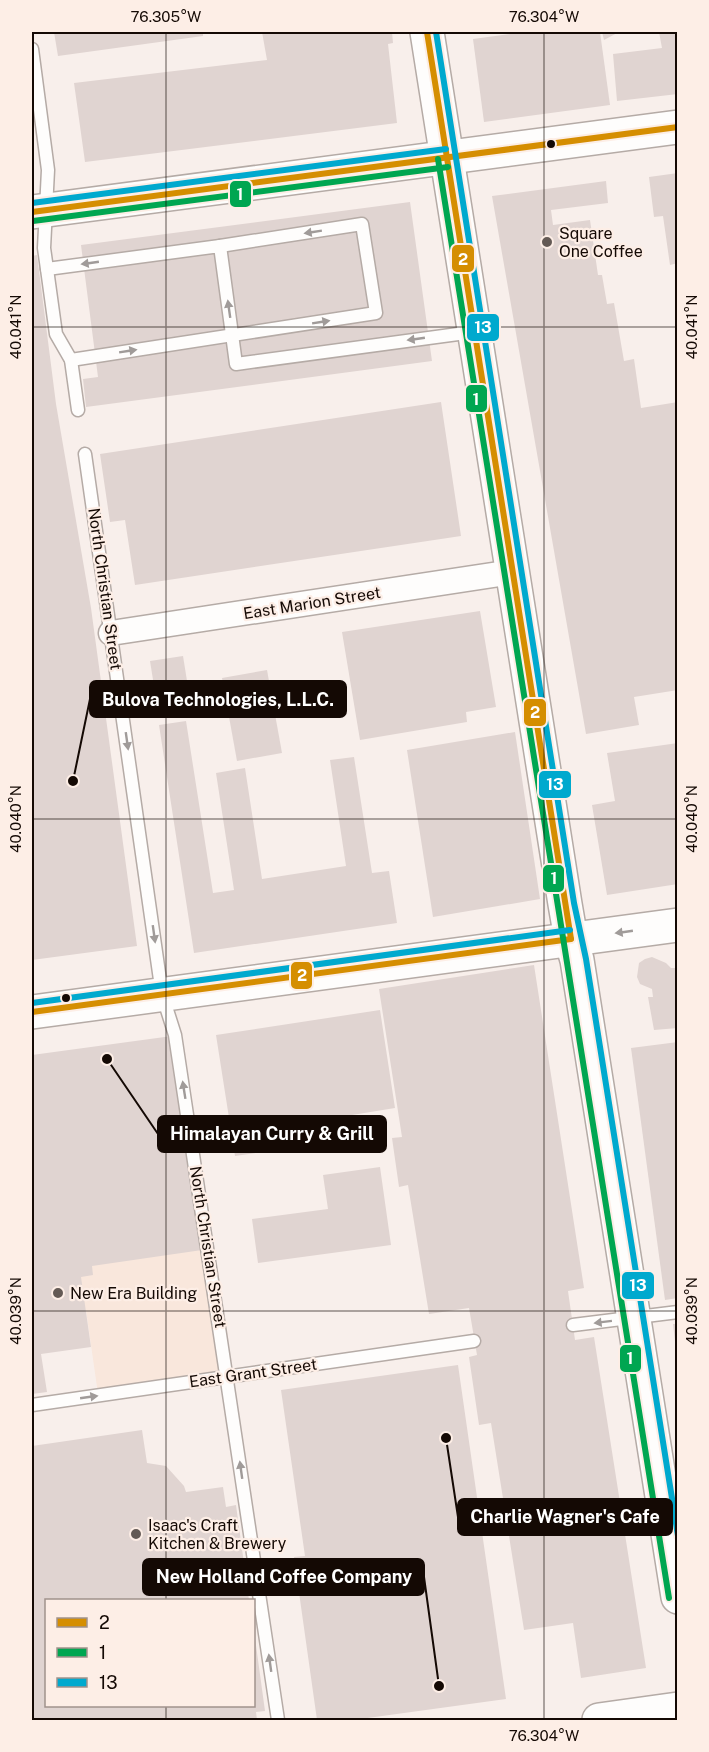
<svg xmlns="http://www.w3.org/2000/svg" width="709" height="1752" font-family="'Public Sans',sans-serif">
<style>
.built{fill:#f9e7dc}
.building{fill:#e0d4d1}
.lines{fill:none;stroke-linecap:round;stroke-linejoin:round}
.lane-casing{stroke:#b5aba6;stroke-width:15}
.street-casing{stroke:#b5aba6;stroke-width:27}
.secondary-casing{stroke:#b5aba6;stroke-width:36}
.primary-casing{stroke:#b5aba6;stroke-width:36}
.lane{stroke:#fefdfc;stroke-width:12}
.street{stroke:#fefdfc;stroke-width:24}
.secondary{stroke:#fefdfc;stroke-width:33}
.primary{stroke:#fefdfc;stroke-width:33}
.bus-1-casing{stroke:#fdeee6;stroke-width:10}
.bus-2-casing{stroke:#fdeee6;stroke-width:10}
.bus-3-casing{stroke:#fdeee6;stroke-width:10}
.bus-1{stroke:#d58e01;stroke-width:6}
.bus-2{stroke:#00a651;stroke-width:6}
.bus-3{stroke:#00a9ce;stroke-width:6}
.oneway{fill:#a09b99}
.ticks{fill:none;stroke:#140904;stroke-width:1.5;stroke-opacity:0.45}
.bus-dot{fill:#140904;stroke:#fdeee6;stroke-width:2}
.poi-dot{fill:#645a55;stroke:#fdeee6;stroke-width:2}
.labels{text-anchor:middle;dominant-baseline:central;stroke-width:4.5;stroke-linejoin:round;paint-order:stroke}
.poi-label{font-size:16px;fill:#140904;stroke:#fdeee6;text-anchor:start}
.street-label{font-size:16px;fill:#140904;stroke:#fdeee6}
.leader{fill:none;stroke:#140904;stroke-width:2}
.callout-dot{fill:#140904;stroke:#fdeee6;stroke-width:2}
.callout{fill:#140904;stroke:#140904;stroke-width:2}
.callout-label{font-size:18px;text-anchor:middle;font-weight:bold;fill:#fff}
.line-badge{stroke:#fdeee6;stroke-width:2}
.badge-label{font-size:16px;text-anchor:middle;font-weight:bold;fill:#fff}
.neatline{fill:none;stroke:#140904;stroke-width:2}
.ticks-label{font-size:15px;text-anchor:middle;fill:#140904}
</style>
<rect width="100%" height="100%" fill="#f8efeb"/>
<!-- built -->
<path class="built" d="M185,1128L220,1377L98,1394L86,1310L32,1317V1149Z"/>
<!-- building -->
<g class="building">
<path d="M54,32H203V36L58,56Z"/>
<path d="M262,32H392L393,43L388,44L397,123L85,162L74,83L267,60Z"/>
<path d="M525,32H600L610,105L484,122L473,39Z"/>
<path d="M602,32H619L604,40Z"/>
<path d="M659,32H678V94L617,101L613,54L662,48Z"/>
<path d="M678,173V263L670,265L663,216L654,217L649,177Z"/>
<path d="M606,181L608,203L551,210L553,225L590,220L598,275H602L607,304L614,303L624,361L634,359L641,408L678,402V690L634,697L639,725L586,734L492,196Z"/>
<path d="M410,202L432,361L86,407L83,379L98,377L81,245Z"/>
<path d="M37,255L56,404L91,608L137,946L32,960V256Z"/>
<path d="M441,402L461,536L135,585L125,520L110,522L100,454Z"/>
<path d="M480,611L496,707L466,712L467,722L360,740L342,632Z"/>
<path d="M183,656L192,712L159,717L150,661Z"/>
<path d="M267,670L282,753L237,761L222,678Z"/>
<path d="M186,721L213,893L234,890L216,773L245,768L262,879L346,866L330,760L354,757L372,873L389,871L397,923L194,953L159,725Z"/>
<path d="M515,732L540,899L433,917L407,750Z"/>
<path d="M678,743V884L607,895L592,805L615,801L607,753Z"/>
<path d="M652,957L666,963L671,968H678V1028L654,1030L648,997H653L652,989L640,984L637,977L639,963L645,959Z"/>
<path d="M534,965L584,1288L568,1291L575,1340L594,1337L646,1668L581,1678L573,1623L524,1630L491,1423L479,1425L469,1357L477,1355L469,1308L429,1314L408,1185L399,1187L392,1138L402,1137L379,989Z"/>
<path d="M380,1010L395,1108L352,1115L356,1138L235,1156L216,1035Z"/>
<path d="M172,1036L202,1250L92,1266L93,1275L81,1277L91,1347L41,1354L47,1392L32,1394V1055Z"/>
<path d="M678,1042V1298L665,1300L631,1048Z"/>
<path d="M380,1167L391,1245L258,1263L252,1219L328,1209L323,1175Z"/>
<path d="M673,1324H678V1349L676,1350Z"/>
<path d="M458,1365L506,1699L353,1720H317L294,1557L305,1556L281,1390Z"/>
<path d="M142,1430L147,1463L166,1466L184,1486L186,1492L223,1487L226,1507L236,1505L249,1600H46V1706H254L255,1638L265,1711L256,1712L257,1720H32V1446Z"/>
</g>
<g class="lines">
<defs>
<g id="lane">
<path d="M32,49L48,170L44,248L47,269L56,334L71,360L78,410"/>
<path d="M47,269L220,246L236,364L473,332"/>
<path d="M71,360L376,313L362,224L220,246"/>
<path d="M85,454L162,994L175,1035L278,1720"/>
<path d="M573,1325L678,1312"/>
<path d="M32,1405L474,1341"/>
</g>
<path id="street" d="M111,633L512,572"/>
<path id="secondary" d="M427,32L565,904L571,939L577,960L678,1597"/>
<g id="primary">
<path d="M32,212L678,127"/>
<path d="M32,1012L678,925"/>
<path d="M599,1720L678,1709"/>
</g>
</defs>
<!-- lane casing -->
<use href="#lane" class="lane-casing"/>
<!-- street casing -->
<use href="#street" class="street-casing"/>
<!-- secondary casing -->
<use href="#secondary" class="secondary-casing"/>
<!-- primary casing -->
<use href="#primary" class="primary-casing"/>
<!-- lane -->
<use href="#lane" class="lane"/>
<!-- street -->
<use href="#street" class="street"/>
<!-- secondary -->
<use href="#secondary" class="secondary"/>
<!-- primary -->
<use href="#primary" class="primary"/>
<defs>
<g id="bus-1">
<path d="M427,32L571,939"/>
<path d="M32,212L678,127"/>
<path d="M32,1012L571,939"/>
</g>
<g id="bus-2">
<path d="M438,159L669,1598"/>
<path d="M33,221L448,167"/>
</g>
<g id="bus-3">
<path d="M436,32L574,903L586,959L678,1536"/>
<path d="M32,203L446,149"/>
<path d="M32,1003L570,930"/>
</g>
</defs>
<!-- bus-1 casing -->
<use href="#bus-1" class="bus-1-casing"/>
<!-- bus-2 casing -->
<use href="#bus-2" class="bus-2-casing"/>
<!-- bus-3 casing -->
<use href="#bus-3" class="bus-3-casing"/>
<!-- bus-1 -->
<use href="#bus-1" class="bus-1"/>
<!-- bus-2 -->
<use href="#bus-2" class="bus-2"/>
<!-- bus-3 -->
<use href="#bus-3" class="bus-3"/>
</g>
<!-- one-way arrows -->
<defs><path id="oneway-solid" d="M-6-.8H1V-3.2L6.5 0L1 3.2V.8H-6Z" transform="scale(1.5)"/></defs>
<g class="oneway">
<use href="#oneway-solid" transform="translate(313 232) rotate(171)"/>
<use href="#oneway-solid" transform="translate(90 263) rotate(172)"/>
<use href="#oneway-solid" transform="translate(229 309) rotate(-98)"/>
<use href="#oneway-solid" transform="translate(321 322) rotate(-9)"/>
<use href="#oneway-solid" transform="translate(416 339) rotate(172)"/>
<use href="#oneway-solid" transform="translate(128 351) rotate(-9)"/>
<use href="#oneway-solid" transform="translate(127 741) rotate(82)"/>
<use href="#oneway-solid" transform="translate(624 932) rotate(172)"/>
<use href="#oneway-solid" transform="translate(154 934) rotate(82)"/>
<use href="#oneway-solid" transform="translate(184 1090) rotate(-99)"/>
<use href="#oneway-solid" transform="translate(603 1322) rotate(173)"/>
<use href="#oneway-solid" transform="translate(89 1397) rotate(-8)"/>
<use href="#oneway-solid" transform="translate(241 1470) rotate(-98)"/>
<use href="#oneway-solid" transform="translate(270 1663) rotate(-98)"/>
</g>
<!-- ticks -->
<path class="ticks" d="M166,32V1600M544,32V1720M32,327H678M32,819H678M32,1311H678M166,1706V1720"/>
<!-- markers -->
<g class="bus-dot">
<circle cx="551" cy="144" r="5"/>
<circle cx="66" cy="998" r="5"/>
</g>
<g class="poi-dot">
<circle cx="547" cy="242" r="6"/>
<circle cx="58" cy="1293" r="6"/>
<circle cx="136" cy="1534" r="6"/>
</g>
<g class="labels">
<!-- poi labels -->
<g class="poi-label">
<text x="559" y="233">Square<tspan x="559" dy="18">One Coffee</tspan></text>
<text x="70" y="1293">New Era Building</text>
<text x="148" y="1525">Isaac's Craft<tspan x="148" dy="18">Kitchen &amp; Brewery</tspan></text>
</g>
<!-- street labels -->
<g class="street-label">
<text transform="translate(105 589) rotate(82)">North Christian Street</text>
<text transform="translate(312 603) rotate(-9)">East Marion Street</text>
<text transform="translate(208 1247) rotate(81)">North Christian Street</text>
<text transform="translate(253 1373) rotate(-8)">East Grant Street</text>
</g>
</g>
<!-- callouts -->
<path class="leader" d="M73 781L90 699M107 1059L158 1134M446 1438L458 1517M439 1686L424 1577"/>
<g class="callout-dot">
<circle cx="73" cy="781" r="6"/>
<circle cx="107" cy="1059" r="6"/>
<circle cx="446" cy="1438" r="6"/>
<circle cx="439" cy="1686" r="6"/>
</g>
<g class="callout">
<rect x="90" y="681" width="256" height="36" rx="6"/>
<rect x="158" y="1116" width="228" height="36" rx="6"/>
<rect x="458" y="1499" width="214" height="36" rx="6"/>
<rect x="143" y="1559" width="281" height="36" rx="6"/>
</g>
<g class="callout-label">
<text x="218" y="706">Bulova Technologies, L.L.C.</text>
<text x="272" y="1140">Himalayan Curry &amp; Grill</text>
<text x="565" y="1523">Charlie Wagner's Cafe</text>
<text x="284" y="1583">New Holland Coffee Company</text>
</g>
<g class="line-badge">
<rect x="229" y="180" width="23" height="28" rx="6" fill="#00a651"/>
<rect x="451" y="244" width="24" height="29" rx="6" fill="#d58e01"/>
<rect x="466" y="313" width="34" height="29" rx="6" fill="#00a9ce"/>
<rect x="465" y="384" width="23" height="29" rx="6" fill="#00a651"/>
<rect x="523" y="698" width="24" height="29" rx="6" fill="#d58e01"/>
<rect x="538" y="770" width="34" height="29" rx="6" fill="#00a9ce"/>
<rect x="542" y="864" width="23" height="29" rx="6" fill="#00a651"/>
<rect x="290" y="961" width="23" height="29" rx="6" fill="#d58e01"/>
<rect x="621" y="1271" width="34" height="29" rx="6" fill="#00a9ce"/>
<rect x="619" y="1344" width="23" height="29" rx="6" fill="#00a651"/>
</g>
<g class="badge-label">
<text x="240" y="200">1</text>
<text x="463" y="265">2</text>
<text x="483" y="333">13</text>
<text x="476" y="405">1</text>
<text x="535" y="718">2</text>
<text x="555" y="790">13</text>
<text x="554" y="884">1</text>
<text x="302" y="981">2</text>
<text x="638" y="1291">13</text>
<text x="630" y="1364">1</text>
</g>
<!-- border -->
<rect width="709" height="1752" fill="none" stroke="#fdeee6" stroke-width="66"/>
<!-- legend -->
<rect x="45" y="1599" width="210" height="108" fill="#fdeee6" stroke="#a0928c" stroke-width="1.5"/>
<rect x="57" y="1618" width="30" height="9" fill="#d58e01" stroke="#a0928c" stroke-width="1.5"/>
<text x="99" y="1629" font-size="18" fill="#140904">2</text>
<rect x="57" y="1648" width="30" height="9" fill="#00a651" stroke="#a0928c" stroke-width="1.5"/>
<text x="99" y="1659" font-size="18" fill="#140904">1</text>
<rect x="57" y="1678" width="30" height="9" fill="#00a9ce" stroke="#a0928c" stroke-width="1.5"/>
<text x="99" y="1689" font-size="18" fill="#140904">13</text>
<rect x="33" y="33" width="643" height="1686" class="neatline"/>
<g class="ticks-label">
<text x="166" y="22">76.305°W</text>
<text x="544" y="22">76.304°W</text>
<text transform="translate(16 327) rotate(-90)" y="5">40.041°N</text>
<text transform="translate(692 327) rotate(-90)" y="5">40.041°N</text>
<text transform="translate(16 819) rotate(-90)" y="5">40.040°N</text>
<text transform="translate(692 819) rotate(-90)" y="5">40.040°N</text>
<text transform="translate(16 1311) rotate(-90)" y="5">40.039°N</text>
<text transform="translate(692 1311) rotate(-90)" y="5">40.039°N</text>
<text x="544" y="1741">76.304°W</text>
</g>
</svg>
